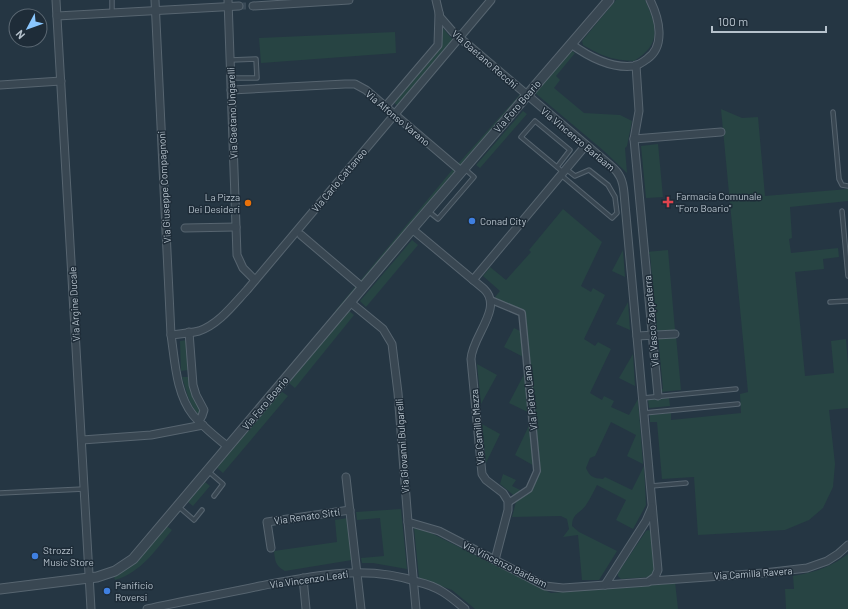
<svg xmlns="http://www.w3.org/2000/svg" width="848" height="609" font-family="Barlow,sans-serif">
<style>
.green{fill:#274443}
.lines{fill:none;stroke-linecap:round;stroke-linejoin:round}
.minor-tunnel{stroke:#3b4b58;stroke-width:7;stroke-dasharray:7 3.5;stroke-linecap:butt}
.service-casing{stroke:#576570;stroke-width:5.5}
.pedestrian-casing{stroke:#576570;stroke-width:8}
.minor-casing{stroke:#576570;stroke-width:9}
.tertiary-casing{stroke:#576570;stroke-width:11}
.service{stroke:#394752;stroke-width:3.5}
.pedestrian{stroke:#394752;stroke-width:5.5}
.minor{stroke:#394752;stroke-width:7}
.tertiary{stroke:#394752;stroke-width:9}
.health-dot{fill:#e0444e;stroke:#1e2c38;stroke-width:1.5}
.food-dot{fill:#e8710a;stroke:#1e2c38;stroke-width:1.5}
.shop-dot{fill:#3f7fe0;stroke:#1e2c38;stroke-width:1.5}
.labels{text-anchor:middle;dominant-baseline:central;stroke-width:3;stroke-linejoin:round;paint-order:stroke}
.street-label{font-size:10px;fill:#b6c2cc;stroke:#1e2c38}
.poi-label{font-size:10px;fill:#b6c2cc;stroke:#1e2c38;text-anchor:start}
</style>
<rect width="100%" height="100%" fill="#253643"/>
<!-- green -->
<g class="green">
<path d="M616,0H645C657,26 662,44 634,61C612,60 602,56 583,45L582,41Z"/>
<path d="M441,26L453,40L399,107L392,101L440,46Z"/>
<path d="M395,32L396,53L261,63L259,38Z"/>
<path d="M571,50L575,53L556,76L560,80L554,88L584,113L620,115L632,121L627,146L625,148L627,173L604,151L534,92Z"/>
<path d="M521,93L523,95L461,167L457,165Z"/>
<path d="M721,109L742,118L758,117L765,196L848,189V201L790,207L792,238L789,239L791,253L838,248L839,257L823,259L824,269L795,272L805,376L834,373L831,341L846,339L848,365V408L829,410L835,464L833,487L823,508L809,520L785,530L698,535L694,477L662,479L657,422H650V415L671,413V420L741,413L740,394L748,392Z"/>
<path d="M523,111L527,114L480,168L476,165Z"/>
<path d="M658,144L663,197L646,198L641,146Z"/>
<path d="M453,169L456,172L338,313L335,311Z"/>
<path d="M563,209L602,242L581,286L591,292L593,288L605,295L584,339L595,346L598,342L611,349L590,393L602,400L604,396L614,401L611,407L629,415L638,399L643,464L627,456L636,435L611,422L595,456L590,458L586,468C590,477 593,478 603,479L605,477L632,490L644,466L646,505L633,529L616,520L626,500L597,485C594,491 590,499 586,505C580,514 572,513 572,526L579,532L617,551L599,580H582L578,535L563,537L569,529L567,519L561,516L512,517L517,498L500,484L503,474L516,480L512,486L520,490H525L538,468L515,455L534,415L509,403L531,361L504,347L514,328L522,332V311L500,301L495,297L500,291L483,276L490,267L506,280L531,252L529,250Z"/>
<path d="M412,240L418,245L366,307L360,301Z"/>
<path d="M623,250L625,277L612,271Z"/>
<path d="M668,250L675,330L657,331L650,254H646V252Z"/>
<path d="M628,302L630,330L616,324Z"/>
<path d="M349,311L354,315L295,388L289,383Z"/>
<path d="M676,336L681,390L660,392L659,390L663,389L658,337Z"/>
<path d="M187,340L188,370L181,371L180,341Z"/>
<path d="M633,354L635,386L619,378Z"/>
<path d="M477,364L497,375L481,404Z"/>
<path d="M182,377H189L192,391L201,409L199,415C189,406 186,389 182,377Z"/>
<path d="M281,391L288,396L223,473L217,468Z"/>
<path d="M669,398L670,406L649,408L648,399Z"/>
<path d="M482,424L500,434L486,463Z"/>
<path d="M205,482L210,486L193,506L188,502Z"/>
<path d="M401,509L407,569L373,563H362L361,558L384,556L380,518L357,520L356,512Z"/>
<path d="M347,518L352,560L285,571C275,566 275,560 274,551L337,542L335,520Z"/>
<path d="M165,525L172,530C156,550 140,573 115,580L113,574Z"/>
<path d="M414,528L431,533L551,593L675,582L678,609H475L452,590L419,578Z"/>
<path d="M648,530L651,531L652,535L655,574L650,577L621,579L618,576V573L646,531Z"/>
<path d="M848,554V609H786L785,589H794L793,576C815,572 829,568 848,554Z"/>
</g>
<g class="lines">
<!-- minor-tunnel -->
<path class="minor-tunnel" d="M239,6H253"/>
<defs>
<g id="service">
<path d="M112,0V13"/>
<path d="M231,60L256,59L257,78H231"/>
<path d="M833,112L839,179L842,185L848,186"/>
<path d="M557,167L570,150L535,121L521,137L563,172"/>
<path d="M561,175L612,218L617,213L615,197L608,185L589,170L575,176L566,169"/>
<path d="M428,211L438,219L474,177L465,169"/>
<path d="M842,211L848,276"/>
<path d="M830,302L848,301"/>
<path d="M643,398L736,389"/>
<path d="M644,413L738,404"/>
<path d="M208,471L223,484L214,496"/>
<path d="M651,486L686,483"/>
<path d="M0,493L84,489"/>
<path d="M179,507L194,520L202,510"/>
</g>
<path id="pedestrian" d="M491,300L522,313L537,471L529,489L508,503"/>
<g id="minor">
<path d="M56,0L91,609"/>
<path d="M155,0L171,335C175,361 176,394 193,415C203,427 216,437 228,447"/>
<path d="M228,0L237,255L243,268L255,280"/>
<path d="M253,6L349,0"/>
<path d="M57,16L239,6"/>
<path d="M571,44C589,57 611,69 634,66C639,65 643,62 647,59C666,46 659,18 650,0"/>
<path d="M636,65L639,111L634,139L658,396"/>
<path d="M0,85L61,81"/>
<path d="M231,90L345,84H355L366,90L461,171"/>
<path d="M386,106L438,45L439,13"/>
<path d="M634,139L721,132"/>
<path d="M185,228L236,227"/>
<path d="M412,229L484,289C504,308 472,336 471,359L482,474L486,480L503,493L508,501V510L495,560"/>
<path d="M301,235L362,287"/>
<path d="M473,280L586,145"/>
<path d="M350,302L383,329L392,344L398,393L408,522L416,609"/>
<path d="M189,332L193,385L196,395L204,410L202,416L199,421"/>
<path d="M171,335C180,334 190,333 199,331C219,324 233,305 247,290L491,0"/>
<path d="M637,336L675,334"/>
<path d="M82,440L151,435L203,425"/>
<path d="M346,477L361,609"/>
<path d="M408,522L439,531L545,586L563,588L648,582L655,577L658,570L624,193C623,181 620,173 611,166L453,32L440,17L436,0"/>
<path d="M271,548L267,522L350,510"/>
<path d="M303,578L306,609"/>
<path d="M651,581L764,573L807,568L827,561L838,554L848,545"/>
<path d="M605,585L646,521L652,507"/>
<path d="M147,609C184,601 222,594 260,586C312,576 366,564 418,582C427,584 435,587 443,592C451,597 458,603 465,609"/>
</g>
<path id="tertiary" d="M0,589L97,577L115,571L133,559L412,229L609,0"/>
</defs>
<!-- service casing -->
<use href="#service" class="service-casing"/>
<!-- pedestrian casing -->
<use href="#pedestrian" class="pedestrian-casing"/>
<!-- minor casing -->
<use href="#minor" class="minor-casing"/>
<!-- tertiary casing -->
<use href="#tertiary" class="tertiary-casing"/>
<!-- service -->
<use href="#service" class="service"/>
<!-- pedestrian -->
<use href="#pedestrian" class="pedestrian"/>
<!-- minor -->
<use href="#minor" class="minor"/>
<!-- tertiary -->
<use href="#tertiary" class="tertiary"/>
</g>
<!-- markers -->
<path class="health-dot" d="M666 196h4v4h4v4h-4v4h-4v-4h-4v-4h4z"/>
<circle class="food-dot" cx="248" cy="203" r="4"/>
<g class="shop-dot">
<circle cx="472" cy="221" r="4"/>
<circle cx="35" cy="556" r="4"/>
<circle cx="107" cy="591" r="4"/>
</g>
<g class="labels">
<!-- street labels -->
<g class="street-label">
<text transform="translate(485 59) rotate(41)">Via Gaetano Recchi</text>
<text transform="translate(517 106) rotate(-49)">Via Foro Boario</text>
<text transform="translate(232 113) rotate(-92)">Via Gaetano Ungarelli</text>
<text transform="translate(398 118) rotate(40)">Via Alfonso Varano</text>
<text transform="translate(578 139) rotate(40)">Via Vincenzo Barlaam</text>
<text transform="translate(339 180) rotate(-50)">Via Carlo Cattaneo</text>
<text transform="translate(164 187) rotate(-93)">Via Giuseppe Compagnoni</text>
<text transform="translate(74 304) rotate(-93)">Via Argine Ducale</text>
<text transform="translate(651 321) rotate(-95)">Via Vasco Zappaterra</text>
<text transform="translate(530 398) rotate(-96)">Via Pietro Lana</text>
<text transform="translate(265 403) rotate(-50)">Via Foro Boario</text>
<text transform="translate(477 427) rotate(-95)">Via Camillo Mazza</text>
<text transform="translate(402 446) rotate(-94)">Via Giovanni Bulgarelli</text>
<text transform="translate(307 516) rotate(-8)">Via Renato Sitti</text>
<text transform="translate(505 564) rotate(26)">Via Vincenzo Barlaam</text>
<text transform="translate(753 573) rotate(-4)">Via Camilla Ravera</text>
<text transform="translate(309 579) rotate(-8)">Via Vincenzo Leati</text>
</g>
<!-- poi labels -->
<g class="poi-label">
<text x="676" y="196">Farmacia Comunale<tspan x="676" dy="12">"Foro Boario"</tspan></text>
<text x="240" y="197" text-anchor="end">La Pizza<tspan x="240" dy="12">Dei Desideri</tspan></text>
<text x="480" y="221">Conad City</text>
<text x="43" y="550">Strozzi<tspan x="43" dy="12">Music Store</tspan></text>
<text x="115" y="585">Panificio<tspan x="115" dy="12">Roversi</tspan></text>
</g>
</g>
<!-- north arrow -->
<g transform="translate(28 28) rotate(229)"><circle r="19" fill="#1e2c38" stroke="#5b6873"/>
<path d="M0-3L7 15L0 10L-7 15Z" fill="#8ac7fe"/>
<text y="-6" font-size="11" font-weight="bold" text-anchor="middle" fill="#b6c2cc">N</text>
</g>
<!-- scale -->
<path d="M712 26v6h114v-6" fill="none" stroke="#b6c2cc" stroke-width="2"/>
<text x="718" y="26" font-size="12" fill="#b6c2cc" stroke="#1e2c38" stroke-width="3" paint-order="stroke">100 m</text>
</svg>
